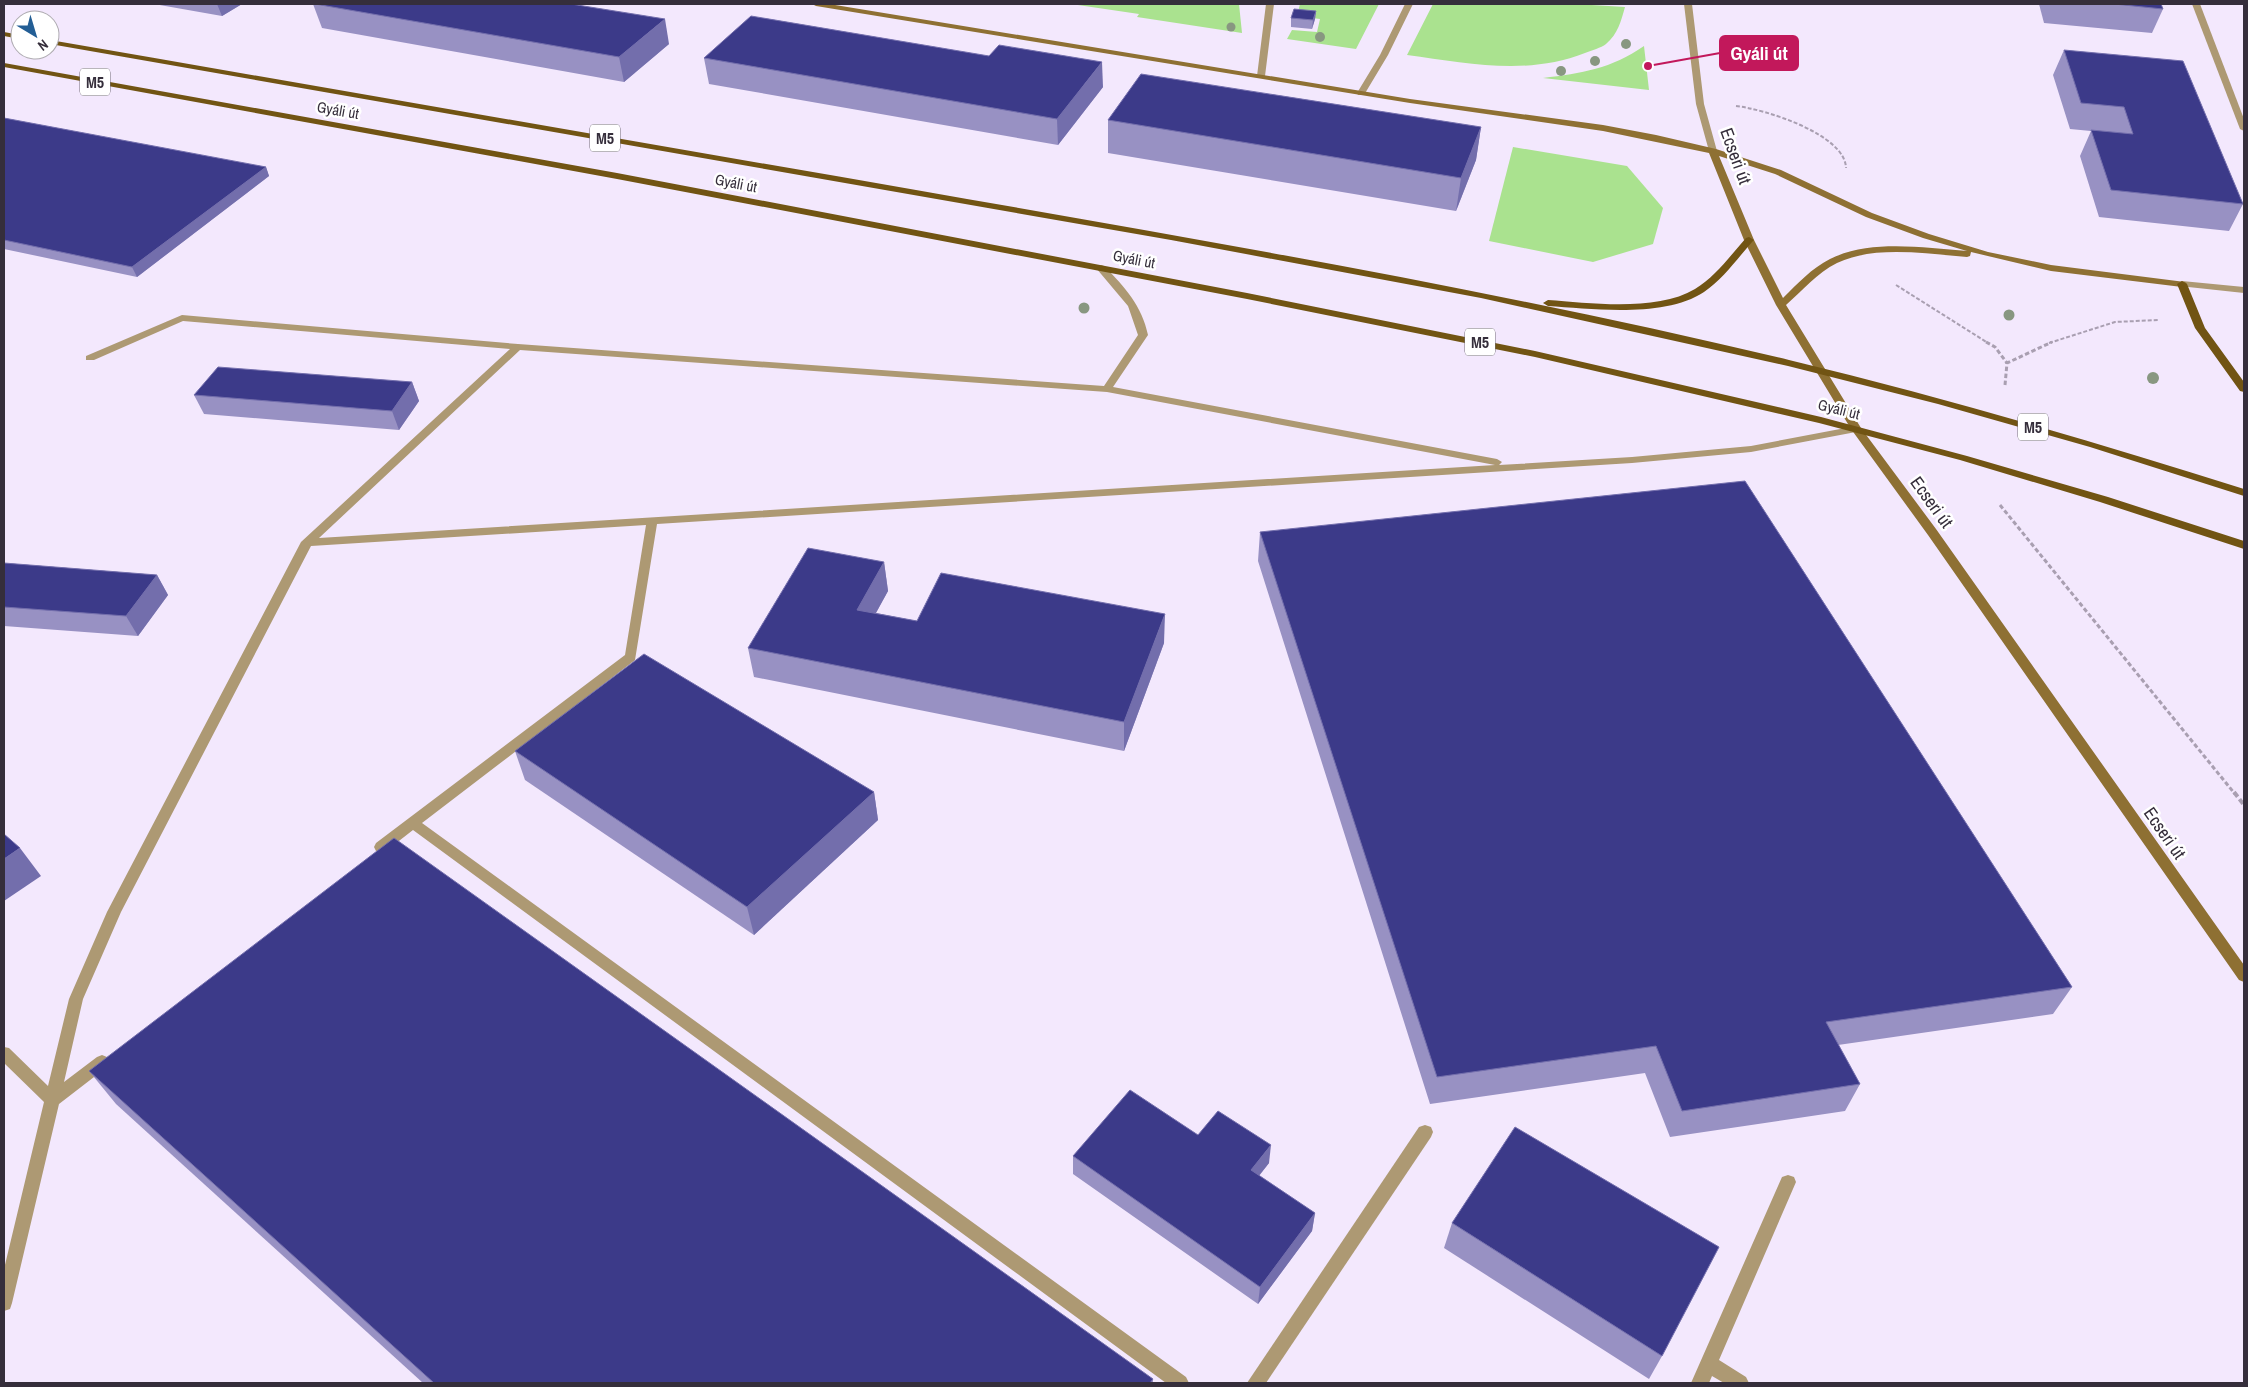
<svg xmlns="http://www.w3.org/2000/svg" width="2248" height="1387" font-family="'Archivo Narrow',sans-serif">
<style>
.green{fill:#aae28f}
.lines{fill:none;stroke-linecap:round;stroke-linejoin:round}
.path-far2{stroke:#a99fb1;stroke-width:2;stroke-dasharray:4 2;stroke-linecap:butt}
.path-far1{stroke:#a99fb1;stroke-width:3;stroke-dasharray:4.5 2.5;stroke-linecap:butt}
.path{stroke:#a99fb1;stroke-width:4;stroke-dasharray:6 3;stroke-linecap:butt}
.lane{fill:#ad9973;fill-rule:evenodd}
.street{fill:#ad9973;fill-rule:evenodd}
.secondary{fill:#8e7033;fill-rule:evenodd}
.primary{fill:#715413;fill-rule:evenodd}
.tree{fill:#889781}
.wall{fill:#9891c3}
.shaded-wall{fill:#736eac}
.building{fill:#3c3a89;stroke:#736eac}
.labels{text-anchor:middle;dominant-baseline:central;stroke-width:5;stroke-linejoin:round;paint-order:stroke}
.far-street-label{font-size:15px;fill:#352e3b;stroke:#fff}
.shield{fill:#fff;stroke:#726d76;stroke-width:1}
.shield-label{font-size:16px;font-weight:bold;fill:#352e3b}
.street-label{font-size:18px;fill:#352e3b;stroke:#fff}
.leader{fill:none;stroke:#c2185b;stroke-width:2}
.callout-dot{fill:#c2185b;stroke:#fff;stroke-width:2}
.callout{fill:#c2185b;stroke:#c2185b;stroke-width:2}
.callout-label{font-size:19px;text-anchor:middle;font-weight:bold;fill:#fff}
</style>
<rect width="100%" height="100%" fill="#f3e8fd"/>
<!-- green -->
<g class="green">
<path d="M1071,4H1239L1242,33L1137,17L1139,14Z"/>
<path d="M1300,4H1379L1356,49L1287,39L1292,30L1317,32L1320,19L1297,16Z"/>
<path d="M1433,4H1575L1625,7C1621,21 1618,34 1606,44C1601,48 1592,50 1585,53C1527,76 1467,63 1407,55Z"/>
<path d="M1644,46L1649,90L1543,78C1582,73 1611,69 1644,46Z"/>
<path d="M1513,147L1627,166L1663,208L1653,244L1593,262L1489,241Z"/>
</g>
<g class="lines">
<!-- path-far2 -->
<g class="path-far2">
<path d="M1736,106C1764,109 1845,134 1846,168"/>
<path d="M1896,285L1988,343"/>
<path d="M2049,343L2115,322L2158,320"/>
</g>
<!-- path-far1 -->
<g class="path-far1">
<path d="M1986,342L1995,347L2007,363"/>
<path d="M2005,385L2007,363L2052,342"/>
<path d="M2000,505L2235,794"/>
</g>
<!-- path -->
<path class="path" d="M2234,792L2244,805"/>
<!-- lane -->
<g class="lane">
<path d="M1266,4H1274L1265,76L1261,78L1257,76Z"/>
<path d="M1405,4H1413L1388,55L1364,95H1358L1357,93L1380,55Z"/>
<path d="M1101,265L1104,266C1125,287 1142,306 1148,335L1113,387L1497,459L1502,462L1499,465L1632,457L1751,446L1856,426L1861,429L1856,432L1751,452L1632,463L657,524L635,660L422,823L1186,1377L1189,1383H1166L413,830L386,851H376L374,847L376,843L625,655L646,525L311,546L121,912L83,999L64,1082L97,1057L102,1055L107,1057L110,1062L107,1067L59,1104L12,1303L10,1309L4,1311V1269L44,1102L4,1063V1047L9,1048L48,1086L69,999L107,912L301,542L510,349L183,321L94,360H86V356L182,315L518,344L1104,386L1138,335L1128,306L1096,268ZM520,350L1107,392L1495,465L319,538Z"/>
<path d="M1425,1125L1431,1127L1433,1132L1431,1137L1266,1383H1247L1419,1127Z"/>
<path d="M1788,1175L1794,1177L1796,1182L1719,1360L1746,1377L1749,1383H1724L1712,1376L1709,1383H1691L1782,1177Z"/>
</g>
<!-- street -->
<g class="street">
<path d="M1684,4H1692L1704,104L1717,151L1713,154L1709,151L1696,104Z"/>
<path d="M2192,4H2200L2244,119V131L2240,129Z"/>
<path d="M2182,281L2244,287V293L2179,286L2177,284Z"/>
</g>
<!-- secondary -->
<path class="secondary" d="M812,4H829L1410,99L1603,125L1656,135L1716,149L1781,170L1872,213L1929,234L1988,252L2051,265L2185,282L2187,284L2182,287L2051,271L1971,252L1970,256L1967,257C1926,254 1875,245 1837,263C1817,273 1802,291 1786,305L1861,428L1936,529L2244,965V982L2239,980L1928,535L1851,429L1776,305L1744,240L1709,153L1603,131L1410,103L816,6ZM1719,156L1775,174L1866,217L1923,238L1967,251C1923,248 1871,239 1830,259C1812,268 1797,284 1783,298L1754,240Z"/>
<!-- primary -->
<g class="primary">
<path d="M4,32L20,35V39L4,36Z"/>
<path d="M50,40C339,90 627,140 916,190C1208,241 1501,291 1789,360C1943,397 2094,442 2244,489V496L2090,447L1938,404L1788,366L1481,298L1171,240L50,44Z"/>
<path d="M4,63L617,173L1247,293L1535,351L1821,417L1967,456L2108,497L2244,541V549L2100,502L1960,460L1819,423L1535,357L1247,299L617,179L4,67Z"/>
<path d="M1749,237L1754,240L1752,242C1737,259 1723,279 1704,292C1665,318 1593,309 1548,306L1543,303L1548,300C1590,303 1657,312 1695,289C1715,277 1730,256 1746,238Z"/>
<path d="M2182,281L2187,284L2205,328L2244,382V392L2240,391L2195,328L2177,284Z"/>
</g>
</g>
<!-- trees -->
<g class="tree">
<circle cx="1231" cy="27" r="4.5"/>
<circle cx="1320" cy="37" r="5"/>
<circle cx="1626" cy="44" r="5"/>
<circle cx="1595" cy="61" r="5"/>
<circle cx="1561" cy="71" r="5"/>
<circle cx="1084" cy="308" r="5.5"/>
<circle cx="2009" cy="315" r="5.5"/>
<circle cx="2153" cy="378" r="6"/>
</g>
<!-- wall -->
<g class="wall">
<path d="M154,4H242L222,16Z"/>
<path d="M313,4L669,44L624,82L322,28Z"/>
<path d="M2039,4H2161L2163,9L2152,33L2044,23Z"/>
<path d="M1316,11L1315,19L1312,29L1291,27V18Z"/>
<path d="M2064,50L2243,204L2229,231L2099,217L2080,156L2091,131L2070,129L2053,75Z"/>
<path d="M704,58L1103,87L1058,145L709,84Z"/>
<path d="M4,118L266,167L269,176L137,277L4,249Z"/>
<path d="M1108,120L1481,127L1476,160L1456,211L1108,153Z"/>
<path d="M412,382L419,401L399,430L204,414L194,395Z"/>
<path d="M1260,532L2072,987L2053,1014L1838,1045L1860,1084L1845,1111L1670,1137L1645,1073L1430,1104L1258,561Z"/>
<path d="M884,562L888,591L876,613L917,621L1164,643L1124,751L754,677L748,648Z"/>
<path d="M4,563L157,575L168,595L138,636L4,626Z"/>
<path d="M515,751L874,792L878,820L754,935L525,780Z"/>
<path d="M89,1071L1153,1379V1383H423L116,1104Z"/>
<path d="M1198,1135L1269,1163L1259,1176L1315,1213L1312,1231L1258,1304L1073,1174V1156Z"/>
<path d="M1452,1223L1662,1356L1649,1379L1444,1248Z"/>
</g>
<!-- shaded-wall -->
<g class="shaded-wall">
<path d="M217,4H242L222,16Z"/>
<path d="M1316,11L1315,19L1312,29L1313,20Z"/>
<path d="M665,19L669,44L624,82L619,57Z"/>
<path d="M1102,62L1103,87L1058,145L1057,119Z"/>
<path d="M1481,127L1476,160L1456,211L1461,178Z"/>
<path d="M266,167L269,176L137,277L132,267Z"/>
<path d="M412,382L419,401L399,430L392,411Z"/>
<path d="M884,562L888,591L862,638L857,610Z"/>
<path d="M157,575L168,595L138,636L126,616Z"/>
<path d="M1165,614L1164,643L1124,751V722Z"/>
<path d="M874,792L878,820L754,935L747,907Z"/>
<path d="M20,848L41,876L4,901V859Z"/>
<path d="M1271,1145L1269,1163L1249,1188L1251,1170Z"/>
<path d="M1315,1213L1312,1231L1258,1304L1260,1287Z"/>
</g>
<!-- building -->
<g class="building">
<path d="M315,4H571L665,19L619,57Z"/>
<path d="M2114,4H2161L2163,9Z"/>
<path d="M1294,9L1316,11L1313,20L1291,18Z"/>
<path d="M751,16L989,56L999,45L1102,62L1057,119L704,58Z"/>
<path d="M2064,50L2183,61L2243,204L2111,190L2091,130L2133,134L2124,107L2081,103Z"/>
<path d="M1141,74L1481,127L1461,178L1108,120Z"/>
<path d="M4,118L266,167L132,267L4,240Z"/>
<path d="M218,367L412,382L392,411L194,395Z"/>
<path d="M1745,481L2072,987L1826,1022L1860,1084L1682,1111L1656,1046L1437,1077L1260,532Z"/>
<path d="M808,548L884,562L857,610L917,621L941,573L1165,614L1124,722L748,648Z"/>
<path d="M4,563L157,575L126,616L4,607Z"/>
<path d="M644,654L874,792L747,907L515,751Z"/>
<path d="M4,834L20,848L4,859Z"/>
<path d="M394,838L1153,1379L1150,1383H434L89,1071Z"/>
<path d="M1130,1090L1198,1135L1218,1111L1271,1145L1251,1170L1315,1213L1260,1287L1073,1156Z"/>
<path d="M1515,1127L1719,1247L1662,1356L1452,1223Z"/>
</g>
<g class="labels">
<!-- far-street labels -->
<g class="far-street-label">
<text transform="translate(338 110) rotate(10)">Gyáli út</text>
<text transform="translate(736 183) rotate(11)">Gyáli út</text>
<text transform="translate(1134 259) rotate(11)">Gyáli út</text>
<text transform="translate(1839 409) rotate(14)">Gyáli út</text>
</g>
<!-- shield labels -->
<g class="shield">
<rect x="80" y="68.5" width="30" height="27" rx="4"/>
<rect x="590" y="124.5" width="30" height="27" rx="4"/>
<rect x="1465" y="328.5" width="30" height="27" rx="4"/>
<rect x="2018" y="413.5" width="30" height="27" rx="4"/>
</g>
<g class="shield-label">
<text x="95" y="82">M5</text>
<text x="605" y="138">M5</text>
<text x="1480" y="342">M5</text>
<text x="2033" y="427">M5</text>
</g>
<!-- street labels -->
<g class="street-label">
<text transform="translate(1736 156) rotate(70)">Ecseri út</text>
<text transform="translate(1932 502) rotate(54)">Ecseri út</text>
<text transform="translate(2165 833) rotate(55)">Ecseri út</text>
</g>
</g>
<!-- callouts -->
<path class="leader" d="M1648 66L1720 53"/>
<circle class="callout-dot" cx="1648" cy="66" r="5"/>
<rect class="callout" x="1720" y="36" width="78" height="34" rx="5"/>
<g class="callout-label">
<text x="1759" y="60">Gyáli út</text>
</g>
<!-- border -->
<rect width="2248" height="1387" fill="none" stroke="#352e3b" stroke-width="10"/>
<!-- north arrow -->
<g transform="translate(35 35) rotate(142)"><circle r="24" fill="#ffffff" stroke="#aeabb1"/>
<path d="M0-4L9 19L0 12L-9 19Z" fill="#235e95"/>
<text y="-8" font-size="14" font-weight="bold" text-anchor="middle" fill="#352e3b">N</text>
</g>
</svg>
